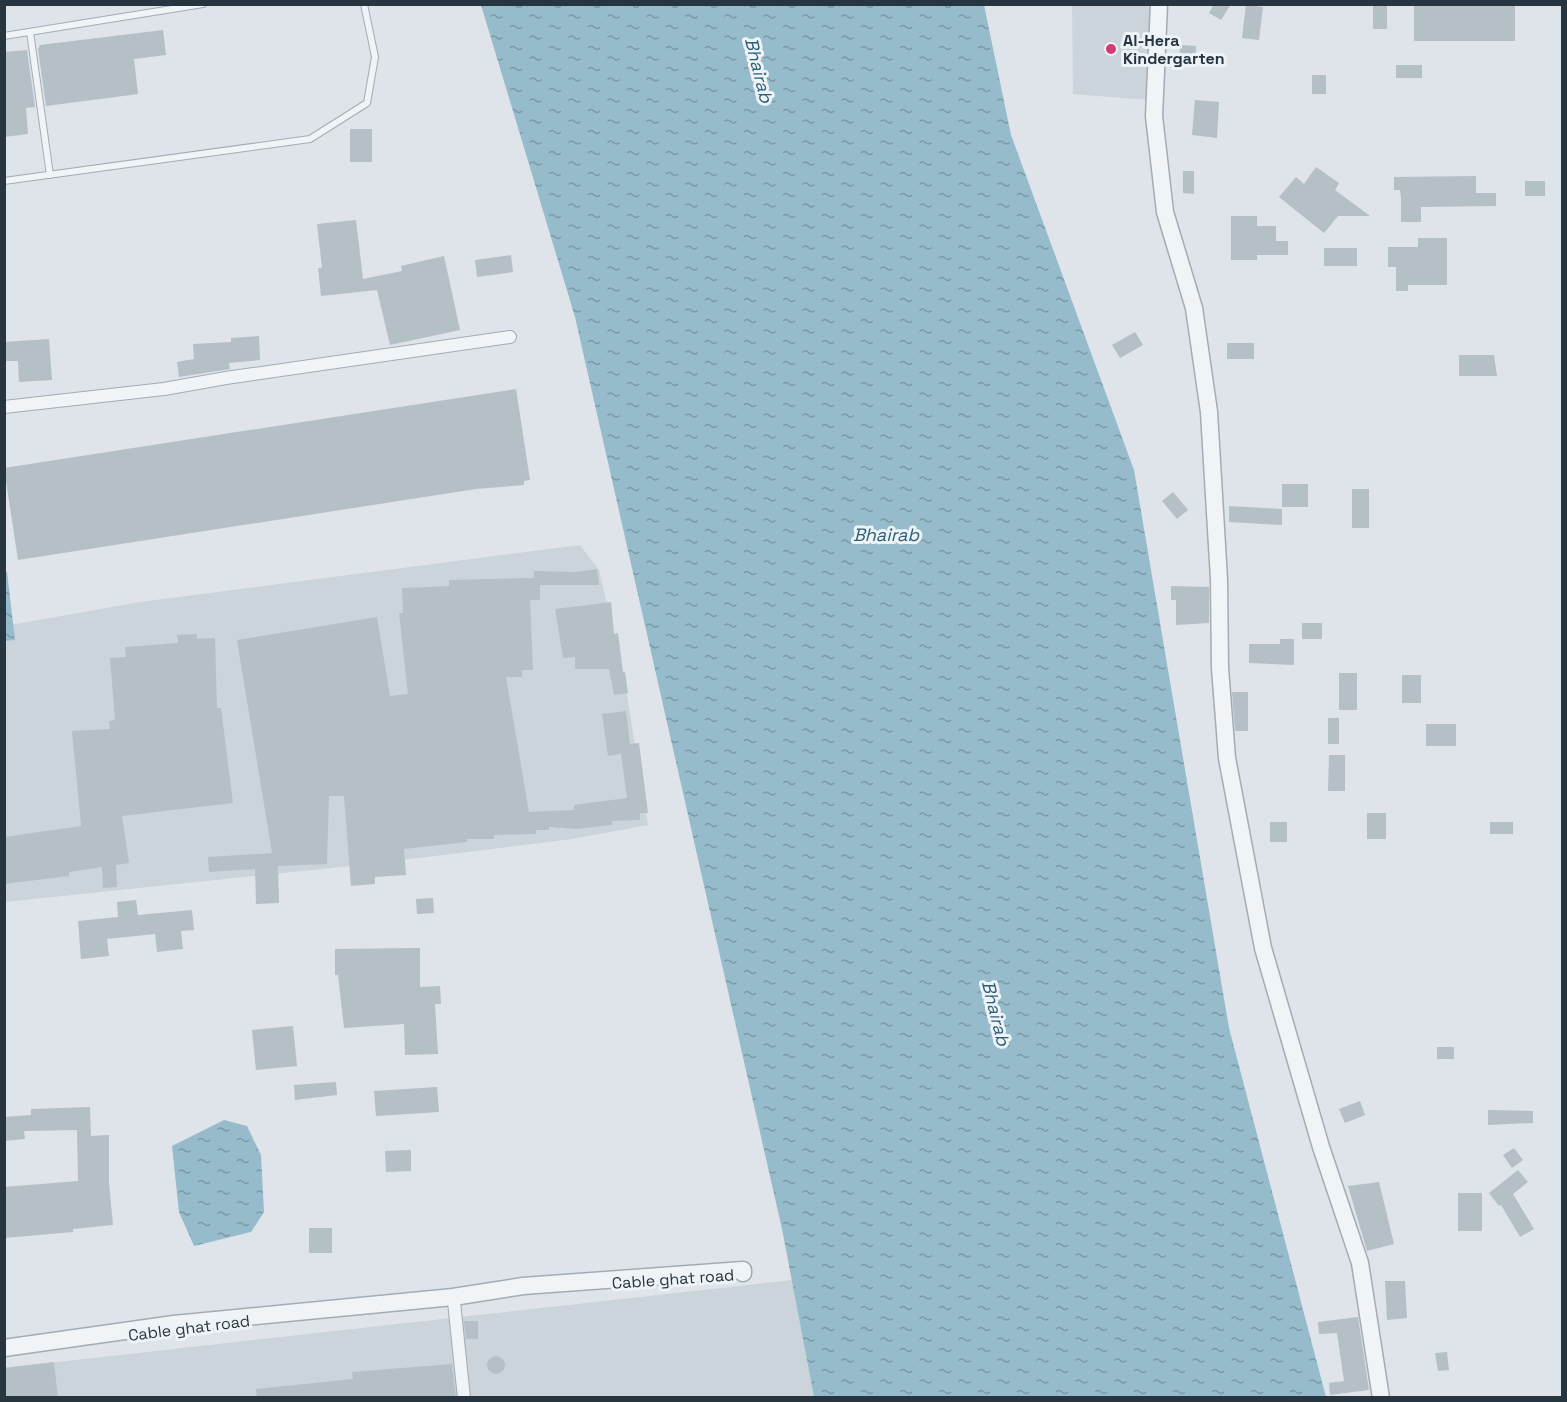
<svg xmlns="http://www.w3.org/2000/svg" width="1567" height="1402" font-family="'Space Grotesk',sans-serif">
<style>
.built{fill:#ccd4db}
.water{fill:url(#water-ripples)}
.building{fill:#b5bfc6}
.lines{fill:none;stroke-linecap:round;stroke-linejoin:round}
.service-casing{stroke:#a3acb3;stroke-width:8}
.minor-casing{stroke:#a3acb3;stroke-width:14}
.tertiary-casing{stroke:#a3acb3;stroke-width:19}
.service{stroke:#f1f4f7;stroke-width:6}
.minor{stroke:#f1f4f7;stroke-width:12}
.tertiary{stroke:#f1f4f7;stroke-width:16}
.poi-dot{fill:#d73972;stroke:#edf3f6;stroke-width:2}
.labels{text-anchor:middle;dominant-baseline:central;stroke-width:6;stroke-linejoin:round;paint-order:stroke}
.poi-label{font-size:16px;font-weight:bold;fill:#263540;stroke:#edf3f6;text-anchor:start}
.street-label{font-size:16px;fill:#263540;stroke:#edf3f6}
.water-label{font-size:18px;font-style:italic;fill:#2d5e77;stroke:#edf3f6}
</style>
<defs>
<pattern id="water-ripples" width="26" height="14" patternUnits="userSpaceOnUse" patternTransform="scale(1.5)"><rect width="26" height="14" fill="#96bbcb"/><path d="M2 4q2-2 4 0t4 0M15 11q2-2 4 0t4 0" fill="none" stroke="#7a99a6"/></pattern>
</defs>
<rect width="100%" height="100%" fill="#dee4e9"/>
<!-- built -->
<g class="built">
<path d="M1072,5H1151L1148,100L1073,94Z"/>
<path d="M580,545L599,570L624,677L648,825L572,839L370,864L5,902V626L140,602Z"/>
<path d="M792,1280L814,1397L5,1398L4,1368Z"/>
</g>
<!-- water -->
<g class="water">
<path d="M481,5H984L1011,135L1134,470L1229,1028L1326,1397H814L782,1229L575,317Z"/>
<path d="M5,572H7L15,640L5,641Z"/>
<path d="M224,1120L247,1126L261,1155L264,1212L251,1232L194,1246L179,1212L172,1146Z"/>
</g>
<!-- building -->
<g class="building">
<path d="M1214,4H1231L1221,20L1209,13Z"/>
<rect x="1373" y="4" width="14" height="25"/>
<rect x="1414" y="4" width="101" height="37"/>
<path d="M1246,5L1263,7L1259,40L1242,38Z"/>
<path d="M163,30L166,55L134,59L138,94L46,106L38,49L40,45Z"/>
<path d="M1180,45L1196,46L1195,65H1179Z"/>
<path d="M27,50L35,107L26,108L28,134L4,137V52Z"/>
<rect x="1396" y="65" width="26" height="13"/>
<rect x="1312" y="75" width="14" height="19"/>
<path d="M1195,100L1219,102L1217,138L1192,135Z"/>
<rect x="350" y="129" width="22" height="33"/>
<path d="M1316,167L1339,183L1335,190L1370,216H1338L1324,233L1279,197L1296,177L1304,184Z"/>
<path d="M1183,171H1194V194L1183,193Z"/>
<path d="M1476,176V193H1496V206L1421,207V222H1401V199L1400,190H1394V177Z"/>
<rect x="1525" y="181" width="20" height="15"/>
<path d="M1231,216H1257V226H1276V241H1288V255H1257V260H1231Z"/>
<path d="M356,220L363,279L402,271L401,266L444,256L460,330L390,345L377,290L321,296L318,268H322L317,224Z"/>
<path d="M1418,238H1447V285H1408V291H1396V267H1388V247H1418Z"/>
<rect x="1324" y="248" width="33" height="18"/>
<path d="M511,255L513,272L477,277L475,260Z"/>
<path d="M1135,332L1143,345L1120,358L1112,345Z"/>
<path d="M259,336L260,360L229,363L230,369L179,377L177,362L194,359L193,344L231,342V338Z"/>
<path d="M49,339L52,380L19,382L18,361H4V342Z"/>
<rect x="1227" y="343" width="27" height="16"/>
<path d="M1459,355H1494L1497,376H1459Z"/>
<path d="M516,389L530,480L524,481V485L476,489L18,560L4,468Z"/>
<rect x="1282" y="484" width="26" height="23"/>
<rect x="1352" y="489" width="17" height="39"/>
<path d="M1173,492L1188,510L1177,519L1162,501Z"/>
<path d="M1229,506L1282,509V525L1229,522Z"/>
<path d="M597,569L599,585H540V600H530L533,670H522V677H506L529,812L574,810V805L627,798L621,754L608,756L602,714L626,711L630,744L639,743L648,813H640V820L612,821V825L576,829L549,827V830H536V834L494,835V839H467V842L404,849L406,875L375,877V884L351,886L344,796H329L327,864L278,866L279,903L256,904L255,869L209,872L208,857L272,853L237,640L377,617L390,696L408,694L399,613H403L402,588L449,586V580L534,578V571L576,572Z"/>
<path d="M1171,586L1209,587V623L1176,625V600H1171Z"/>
<path d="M611,602L614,634L618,633L623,672H625L628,693L614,695L609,669H575V657L563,658L555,609Z"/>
<rect x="1302" y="623" width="20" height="16"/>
<path d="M197,634V639L215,638L217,708H221L233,803L122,816L129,863L116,865L117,887L103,888L102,867L69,872V876L4,884V837L81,826L72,731L110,729L109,721L115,720L110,658L126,657L125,647L178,643L177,635Z"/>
<path d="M1280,639H1294V665L1249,663V644H1280Z"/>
<rect x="1339" y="673" width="18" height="37"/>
<rect x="1402" y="675" width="19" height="28"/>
<path d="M1232,692H1248V731H1235Z"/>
<rect x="1328" y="718" width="11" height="26"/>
<rect x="1426" y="724" width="30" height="22"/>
<path d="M1329,755H1345V791H1328Z"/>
<rect x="1367" y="813" width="19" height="26"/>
<rect x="1270" y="822" width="17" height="20"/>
<rect x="1490" y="822" width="23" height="12"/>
<path d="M433,898L434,913L417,914L416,899Z"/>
<path d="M136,900L138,915L192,910L194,930L181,931L183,949L157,952L155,934L107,939L109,956L81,959L78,921L118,917L117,902Z"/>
<path d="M420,948V987L440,986L441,1004H435L438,1054L405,1055L404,1024L344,1028L338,975H335V949Z"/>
<path d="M293,1026L297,1066L256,1070L252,1030Z"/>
<rect x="1437" y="1047" width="17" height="12"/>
<path d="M336,1082L337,1095L295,1100L294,1085Z"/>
<path d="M437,1087L439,1112L376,1116L374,1091Z"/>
<path d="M1360,1101L1365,1115L1345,1123L1339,1109Z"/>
<path d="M90,1107L91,1136L109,1135V1183L113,1225L73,1229V1232L4,1238V1187L78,1181L77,1130L24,1131L25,1139L4,1141V1117L31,1115V1109Z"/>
<path d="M1488,1110L1533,1111V1123L1488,1125Z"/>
<path d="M1514,1148L1523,1160L1512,1168L1503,1155Z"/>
<path d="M411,1150V1171L386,1172L385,1151Z"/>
<path d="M1518,1170L1528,1182L1513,1194L1534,1229L1520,1237L1501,1205L1499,1206L1489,1193Z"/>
<path d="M1379,1182L1394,1244L1367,1251L1348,1186Z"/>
<rect x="1458" y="1193" width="24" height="38"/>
<rect x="309" y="1228" width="23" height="25"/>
<path d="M1385,1281H1405L1407,1318L1387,1320Z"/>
<path d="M1358,1317L1369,1390L1330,1395L1329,1383L1344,1381L1337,1333L1319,1334L1318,1322Z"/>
<path d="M464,1321H478V1339H466Z"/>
<path d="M1447,1352L1449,1370L1438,1371L1435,1353Z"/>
<circle cx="496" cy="1365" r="9"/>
<path d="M54,1362L58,1398H4V1368Z"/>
<path d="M452,1364L456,1398H257L256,1389L353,1379L352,1372Z"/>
</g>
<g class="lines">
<defs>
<g id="service">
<path d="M30,32L50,175"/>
<path d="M4,36L203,4"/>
<path d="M4,181L310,139L367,103L375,57L364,4"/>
</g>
<g id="minor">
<path d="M4,407L164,389L226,378L510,337"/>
<path d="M454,1302L464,1398"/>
</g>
<g id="tertiary">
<path d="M1159,4L1154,116L1165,212L1194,308L1209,412L1219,579L1220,668L1227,758L1263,948L1321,1147L1360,1263L1381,1398"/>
<path d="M4,1348L174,1324L453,1297L523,1286L743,1270V1273"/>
</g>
</defs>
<!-- service casing -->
<use href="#service" class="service-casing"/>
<!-- minor casing -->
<use href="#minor" class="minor-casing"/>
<!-- tertiary casing -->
<use href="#tertiary" class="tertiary-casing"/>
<!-- service -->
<use href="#service" class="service"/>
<!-- minor -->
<use href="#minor" class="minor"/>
<!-- tertiary -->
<use href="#tertiary" class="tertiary"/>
</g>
<!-- markers -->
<circle class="poi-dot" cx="1111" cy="49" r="6"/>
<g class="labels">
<!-- poi labels -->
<g class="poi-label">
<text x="1123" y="40">Al-Hera<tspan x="1123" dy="18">Kindergarten</tspan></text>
</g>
<!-- street labels -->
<g class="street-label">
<text transform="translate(673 1279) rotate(-4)">Cable ghat road</text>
<text transform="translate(189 1328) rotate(-7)">Cable ghat road</text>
</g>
<!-- water labels -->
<g class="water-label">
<text transform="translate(759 70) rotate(76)">Bhairab</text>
<text x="886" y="534">Bhairab</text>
<text transform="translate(996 1013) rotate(76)">Bhairab</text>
</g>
</g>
<!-- border -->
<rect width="1567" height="1402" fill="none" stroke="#263540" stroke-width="12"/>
</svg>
